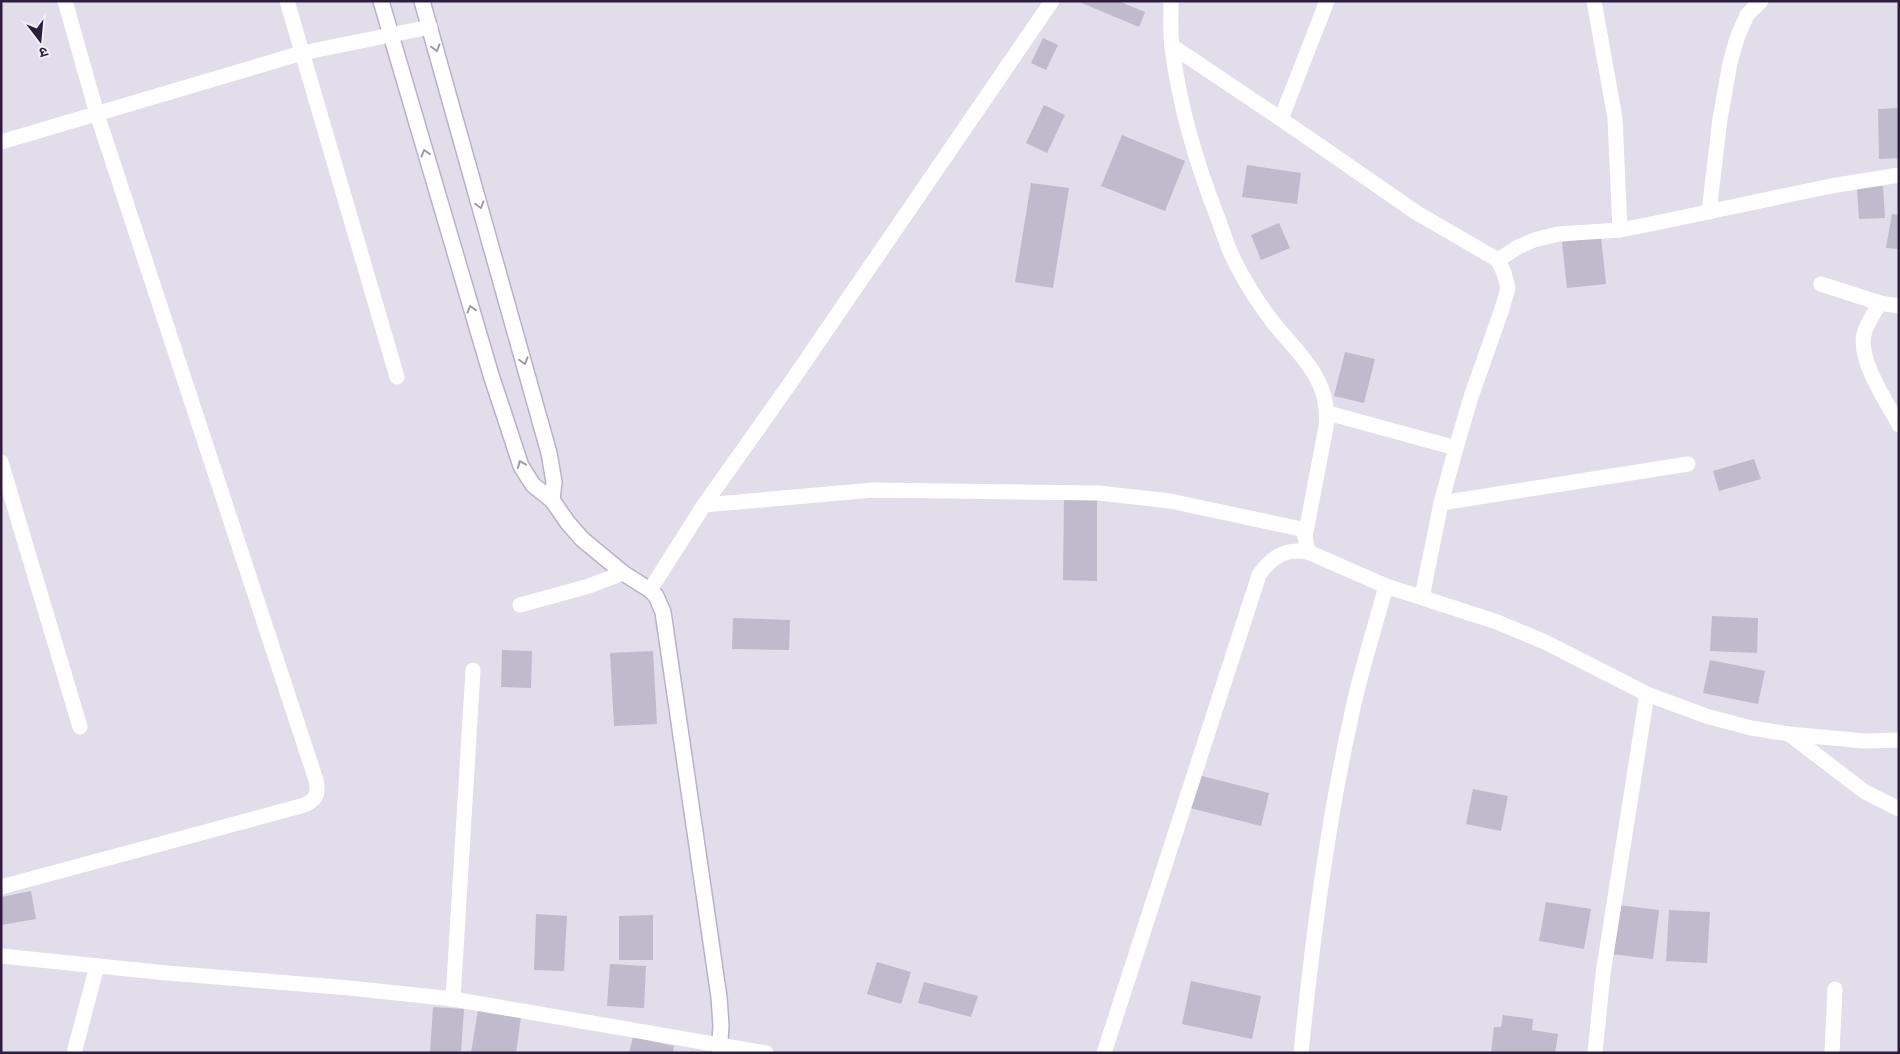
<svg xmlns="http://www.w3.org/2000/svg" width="1900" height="1054" font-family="'Golos Text','Noto Sans Devanagari',sans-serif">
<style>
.building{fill:#bfbacc}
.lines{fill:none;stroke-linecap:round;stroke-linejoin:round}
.secondary-casing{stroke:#bab0cc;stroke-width:18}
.street{stroke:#fff;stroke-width:15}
.secondary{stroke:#fff;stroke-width:15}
.oneway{stroke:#a09aa7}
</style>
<rect width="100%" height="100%" fill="#e2ddeb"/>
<!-- building -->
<g class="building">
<path d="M1077,1H1118L1145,12L1139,27Z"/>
<path d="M1043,38L1058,45L1046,70L1031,63Z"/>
<path d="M1044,105L1065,115L1047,153L1026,143Z"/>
<path d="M1899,108V158L1879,159L1878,109Z"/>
<path d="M1122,135L1185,161L1165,211L1101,186Z"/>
<path d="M1247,165L1301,173L1297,204L1242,197Z"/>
<path d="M1031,183L1069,188L1053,288L1015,282Z"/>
<path d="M1883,186L1885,218L1859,219L1857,188Z"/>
<path d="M1892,214L1899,215V249L1886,248Z"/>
<path d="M1279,223L1290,248L1261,260L1251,235Z"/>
<path d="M1601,237L1606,284L1567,288L1562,242Z"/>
<path d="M1345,352L1375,359L1364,403L1334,396Z"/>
<path d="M1754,459L1761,479L1719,491L1713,471Z"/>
<path d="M1064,499L1097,500V581L1063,580Z"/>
<path d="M1712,616L1758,618L1757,653L1710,651Z"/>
<path d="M733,618L790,620L789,650L732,649Z"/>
<path d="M502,650L532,651L531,688L501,687Z"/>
<path d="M653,651L657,724L614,726L610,653Z"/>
<path d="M1710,660L1765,671L1758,704L1703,693Z"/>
<path d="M1198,775L1269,793L1261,826L1190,808Z"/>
<path d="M1473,789L1508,796L1501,831L1466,824Z"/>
<path d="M31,891L36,919L1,925V897Z"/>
<path d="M1546,902L1591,909L1584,949L1539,941Z"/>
<path d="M1618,905L1659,910L1653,959L1611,954Z"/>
<path d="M1669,910L1710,912L1707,963L1666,961Z"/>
<path d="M536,914L567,916L564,971L534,970Z"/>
<path d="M653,915V960H619V916Z"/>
<path d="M877,962L911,972L901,1004L867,994Z"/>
<path d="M610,964L646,966L644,1008L607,1006Z"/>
<path d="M1191,981L1261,996L1252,1039L1182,1024Z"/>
<path d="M924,982L978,996L971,1017L918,1003Z"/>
<path d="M433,1007L464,1009L461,1053H430Z"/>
<path d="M478,1010L521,1017L516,1053H471Z"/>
<path d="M1503,1015L1533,1019L1532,1030L1558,1034L1555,1053H1491L1494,1027H1501Z"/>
<path d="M633,1037L674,1046L673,1053H629Z"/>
</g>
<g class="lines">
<defs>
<g id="secondary">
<path d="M381,1L491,375L521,466L533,485L552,500L568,523L582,539L623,573L650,590L656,596L663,612L719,997L721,1026L719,1053"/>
<path d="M422,1L549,453L554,482L552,500"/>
</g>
</defs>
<!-- secondary casing -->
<use href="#secondary" class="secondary-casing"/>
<!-- street -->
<g class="street">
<path d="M287,1L397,377"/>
<path d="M1171,1C1171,16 1170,32 1172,47C1179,104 1196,162 1217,216C1223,231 1227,247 1235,262C1246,284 1260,306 1276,326C1303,358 1331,382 1326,427L1305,537L1308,552"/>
<path d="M1594,1L1615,118L1620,230"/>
<path d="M1172,46L1281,119L1417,213L1498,260L1504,273L1508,288L1502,309L1471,397L1456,448L1441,503L1422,597"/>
<path d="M1281,119L1327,1"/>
<path d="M1,142L302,53L430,27"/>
<path d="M1709,212L1720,119L1730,63L1737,38L1747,15L1761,1"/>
<path d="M1498,260L1518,247L1534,240L1558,234L1620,230L1651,224L1831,186L1899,175"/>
<path d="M1821,284L1880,303L1899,306"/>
<path d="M1880,303C1874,313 1867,323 1864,334C1858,361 1887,402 1899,425"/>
<path d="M1328,413L1456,448"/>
<path d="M1,462L80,727"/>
<path d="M1441,503L1688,464"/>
<path d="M704,505L873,490L1099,493L1170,501L1306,530"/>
<path d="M650,590L704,505L791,382L1052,1"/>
<path d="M520,605L589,586L623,573"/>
<path d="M1789,734L1865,792L1899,809"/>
<path d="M1,887L301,806C316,801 319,795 316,780L97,114L65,1"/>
<path d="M1,956L167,973L350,988L453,999L766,1053"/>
<path d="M453,999L473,670"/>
<path d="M74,1053L97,966"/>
<path d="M1104,1053L1259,575C1271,557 1286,548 1308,552L1386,586L1497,622L1545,642L1647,694L1706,716L1751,728L1789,734L1864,741L1899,740"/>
<path d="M1301,1053C1312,942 1326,831 1350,722C1359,676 1374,631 1386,586"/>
<path d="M1595,1053L1603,974L1647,694"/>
<path d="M1832,1053L1835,989"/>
</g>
<!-- secondary -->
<use href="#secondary" class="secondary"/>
</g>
<!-- one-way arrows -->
<defs><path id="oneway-chevron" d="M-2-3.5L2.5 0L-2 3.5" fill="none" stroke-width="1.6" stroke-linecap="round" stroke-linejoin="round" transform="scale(1.25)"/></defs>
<g class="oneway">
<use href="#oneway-chevron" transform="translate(436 48) rotate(74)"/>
<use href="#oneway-chevron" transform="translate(425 153) rotate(-107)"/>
<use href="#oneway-chevron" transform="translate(480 205) rotate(74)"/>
<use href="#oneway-chevron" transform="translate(471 309) rotate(-107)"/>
<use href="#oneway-chevron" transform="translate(524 361) rotate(74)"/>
<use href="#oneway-chevron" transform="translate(521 464) rotate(-112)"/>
</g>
<!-- border -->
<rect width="1900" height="1054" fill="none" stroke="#2c1e3c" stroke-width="5"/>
<!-- north arrow -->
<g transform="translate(40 40) rotate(164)" stroke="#f0eef7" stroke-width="4" paint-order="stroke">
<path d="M0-4L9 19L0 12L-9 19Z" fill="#2c1e3c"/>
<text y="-8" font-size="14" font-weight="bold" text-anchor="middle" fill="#2c1e3c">उ</text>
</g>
</svg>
